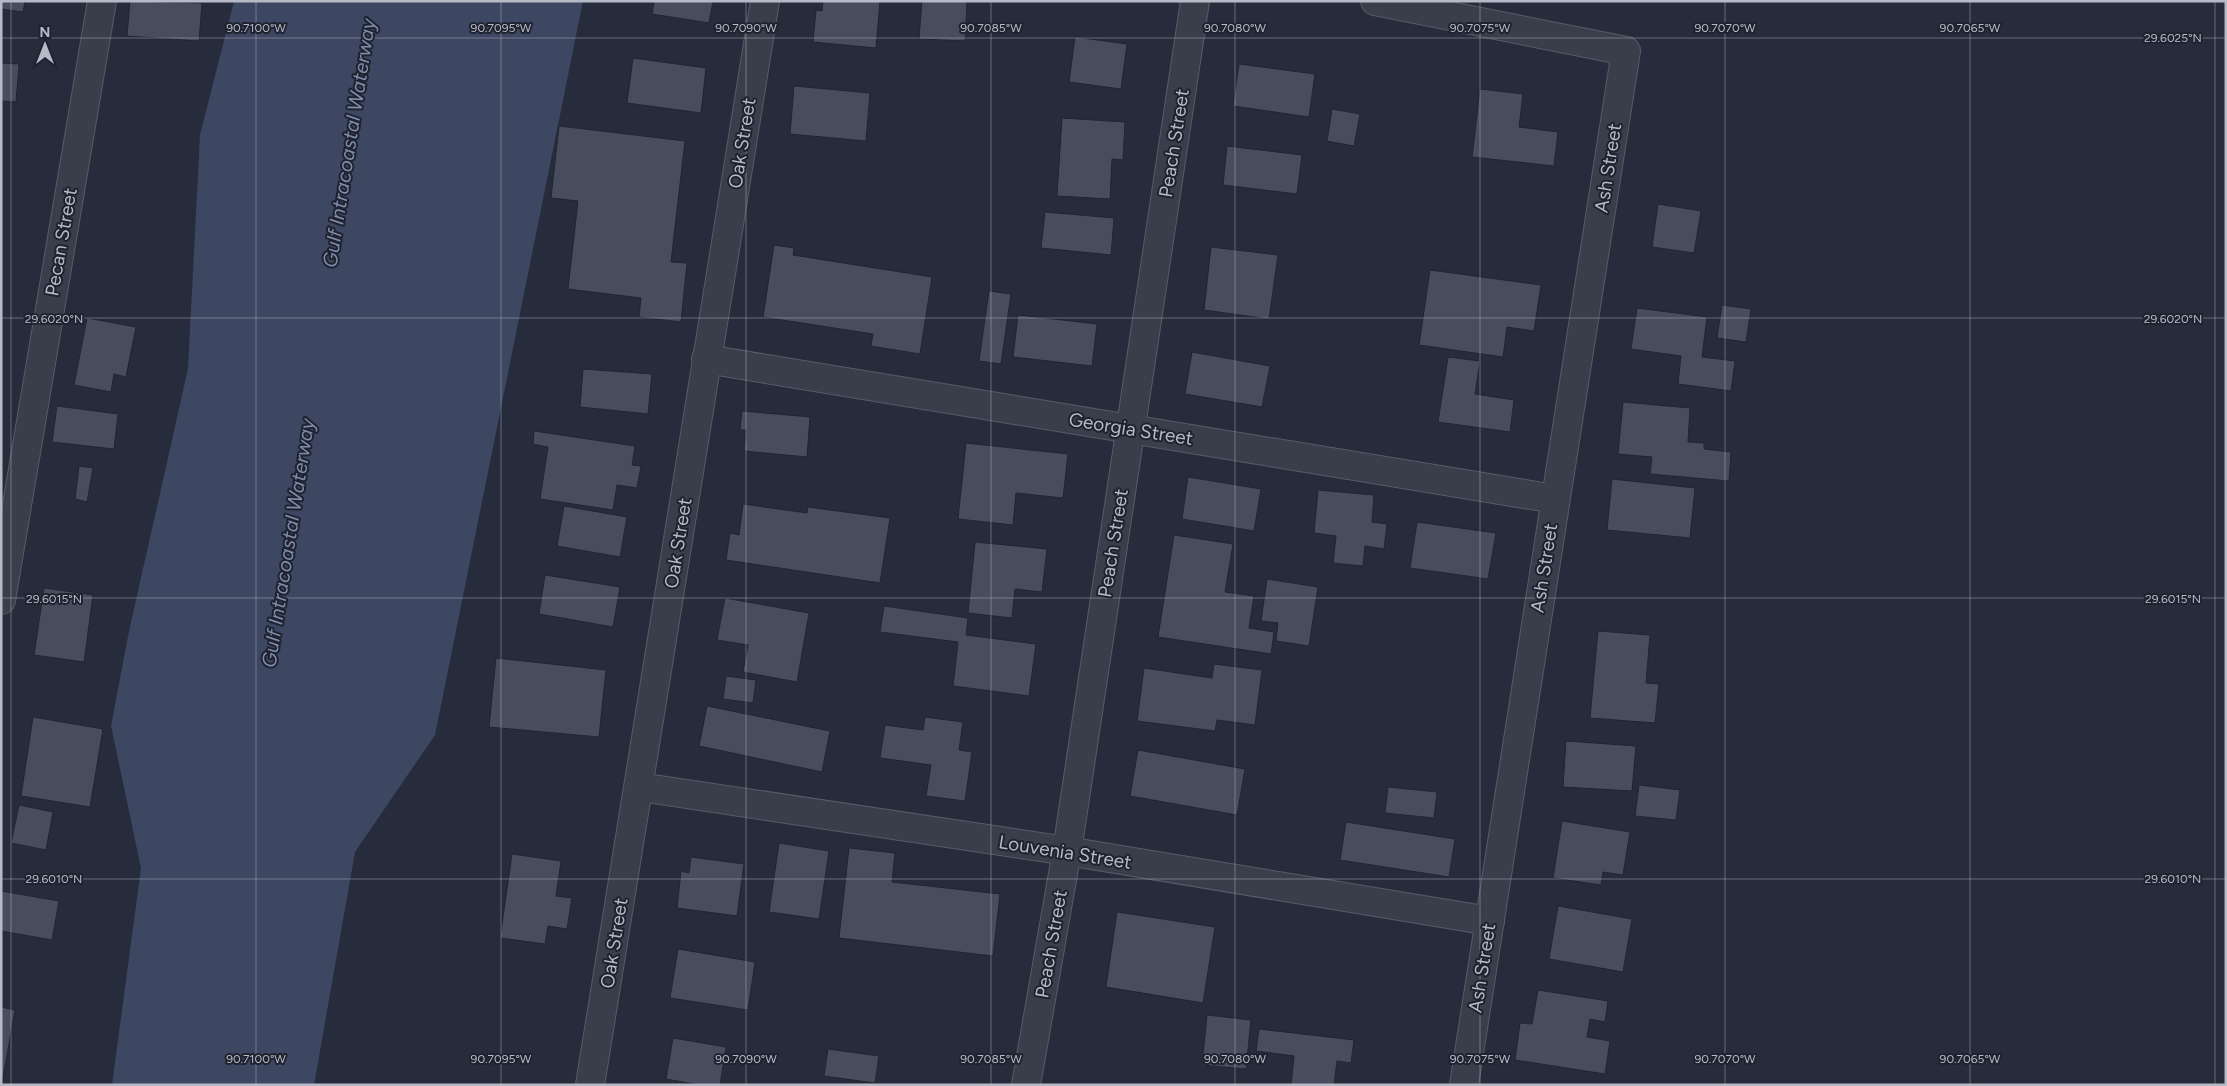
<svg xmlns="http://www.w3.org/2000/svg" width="2227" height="1086" font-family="Figtree,sans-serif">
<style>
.water{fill:#3d4762}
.building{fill:#484d5e;stroke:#212532}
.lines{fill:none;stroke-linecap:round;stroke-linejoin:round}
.minor-casing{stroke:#585c69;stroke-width:30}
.minor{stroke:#3a3e4b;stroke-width:28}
.ticks{fill:none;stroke:#b6b9c6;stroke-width:1;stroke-opacity:0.45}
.labels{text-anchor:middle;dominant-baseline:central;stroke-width:4;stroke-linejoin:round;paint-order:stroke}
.street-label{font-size:19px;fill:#b6b9c6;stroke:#1f2330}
.water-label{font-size:20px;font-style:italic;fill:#808cab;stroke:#1f2330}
.ticks-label{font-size:12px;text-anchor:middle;fill:#b6b9c6;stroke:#1f2330;stroke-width:4;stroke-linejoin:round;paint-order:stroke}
</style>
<rect width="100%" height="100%" fill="#262c3b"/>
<!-- water -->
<path class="water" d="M234,1H583L435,735L355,852L314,1085H112L141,868L111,726L129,631L188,369L200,135Z"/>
<!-- building -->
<g class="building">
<path d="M1,1H25L23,12L1,9Z"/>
<path d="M130,1L202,3L199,41L127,36Z"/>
<path d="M654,1H713L709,23L652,14Z"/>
<path d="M823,1H880L876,48L813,42L816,10L822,11Z"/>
<path d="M922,1H967L965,41L919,39Z"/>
<path d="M1075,37L1127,44L1121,89L1069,82Z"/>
<path d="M633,58L706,68L701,113L627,103Z"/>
<path d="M1,63L19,64L16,102L1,101Z"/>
<path d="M1239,64L1315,74L1309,117L1233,106Z"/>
<path d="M794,86L870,93L866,141L790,134Z"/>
<path d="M1480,89L1523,94L1519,127L1558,132L1554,166L1472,157Z"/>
<path d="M1332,109L1360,114L1354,146L1327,141Z"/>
<path d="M1062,118L1125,122L1123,160L1112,159L1110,199L1057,196Z"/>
<path d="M559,126L685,141L671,262L687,263L681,322L639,317L641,298L568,289L578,201L551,198Z"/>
<path d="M1227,146L1302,155L1297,194L1223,185Z"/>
<path d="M1658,204L1701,211L1694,253L1652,247Z"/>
<path d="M1045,212L1114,218L1111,255L1041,248Z"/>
<path d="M774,245L794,248L793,255L932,277L920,354L871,346L873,334L763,317Z"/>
<path d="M1211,247L1278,255L1269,319L1204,310Z"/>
<path d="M1430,270L1541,285L1534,331L1507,327L1503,357L1419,345Z"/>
<path d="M989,291L1011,294L1001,364L979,361Z"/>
<path d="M1722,305L1751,309L1746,342L1717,338Z"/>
<path d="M1637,308L1707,317L1702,357L1735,361L1731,391L1678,384L1681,356L1631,349Z"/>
<path d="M1018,315L1097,324L1092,366L1013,357Z"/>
<path d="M87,318L136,327L126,377L114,374L111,392L74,385Z"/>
<path d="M1192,352L1270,366L1262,407L1185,394Z"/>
<path d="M1448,357L1480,361L1475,394L1514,400L1510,432L1438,422Z"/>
<path d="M583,369L652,374L648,414L580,407Z"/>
<path d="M1623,402L1690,408L1688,442L1704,443V449L1731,452L1729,481L1650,474L1652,457L1618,454Z"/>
<path d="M57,406L118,414L114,449L52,442Z"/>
<path d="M742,411L810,417L807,457L744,451L746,430H740Z"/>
<path d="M534,431L635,446L632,465L641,466L637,488L617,485L613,510L540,499L548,447L533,444Z"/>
<path d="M966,443L1068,454L1063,498L1016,493L1013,525L958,519Z"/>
<path d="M79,466L93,468L87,502L75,499Z"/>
<path d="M1188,477L1261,489L1254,531L1182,519Z"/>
<path d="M1612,479L1695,488L1690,538L1607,530Z"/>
<path d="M1318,490L1374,495L1372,522L1387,524L1384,549L1365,546L1363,566L1333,563L1336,536L1314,533Z"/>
<path d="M743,504L807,513L808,507L890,518L880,583L726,560L730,533L739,535Z"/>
<path d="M564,506L627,517L620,557L557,546Z"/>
<path d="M1417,522L1496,533L1488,579L1410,568Z"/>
<path d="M1174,535L1233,544L1225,592L1254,596L1249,628L1274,632L1271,654L1158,637Z"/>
<path d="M975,542L1047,549L1042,592L1015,589L1012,618L968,613Z"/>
<path d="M545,575L620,587L613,627L539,614Z"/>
<path d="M1267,579L1318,587L1309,646L1276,641L1278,623L1261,621Z"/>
<path d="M44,588L93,595L84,662L34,655Z"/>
<path d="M725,598L809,613L797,682L743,672L748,645L717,640Z"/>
<path d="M884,606L968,618L966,635L1036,644L1029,696L953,686L958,642L880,632Z"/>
<path d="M1598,631L1650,635L1646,683L1659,684L1655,723L1590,718Z"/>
<path d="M496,658L606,670L599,737L489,727Z"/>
<path d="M1214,664L1262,670L1255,725L1217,720L1215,731L1137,721L1144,668L1212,678Z"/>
<path d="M726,676L756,680L753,703L723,699Z"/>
<path d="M707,706L830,731L822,772L699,746Z"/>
<path d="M33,717L103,729L90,807L21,796Z"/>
<path d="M925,717L963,722L959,750L972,752L965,801L926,796L931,765L880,758L885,725L923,730Z"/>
<path d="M1566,741L1636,746L1632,791L1563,787Z"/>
<path d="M1138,750L1245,769L1237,815L1130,796Z"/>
<path d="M1639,785L1680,790L1676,820L1635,816Z"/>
<path d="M1388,787L1437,792L1434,818L1385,813Z"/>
<path d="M19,805L53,812L46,850L11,843Z"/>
<path d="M1562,821L1630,832L1623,875L1603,872L1601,885L1553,878Z"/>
<path d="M1346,822L1455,839L1449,877L1340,860Z"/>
<path d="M779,843L829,851L819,919L769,912Z"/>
<path d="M849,848L895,853L892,882L1000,894L993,956L839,938Z"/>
<path d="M512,854L561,861L556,896L572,898L567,929L548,926L545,944L500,938Z"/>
<path d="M691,857L744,864L737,916L677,908L681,871L689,873Z"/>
<path d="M1,891L59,901L52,940L1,931Z"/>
<path d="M1558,906L1632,919L1623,972L1549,959Z"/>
<path d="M1117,912L1215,927L1203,1003L1106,987Z"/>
<path d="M678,949L755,962L748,1010L670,998Z"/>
<path d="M1538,990L1608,1001L1605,1022L1590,1019L1587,1037L1610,1041L1605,1074L1515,1060L1520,1023L1532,1024Z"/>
<path d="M1,1007L15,1010L2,1083H1Z"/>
<path d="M1207,1015L1251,1020L1246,1069L1202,1065Z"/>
<path d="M1259,1029L1354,1040L1351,1063L1337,1061L1334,1085H1291L1294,1056L1256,1051Z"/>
<path d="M673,1038L726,1047L720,1085H700L666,1079Z"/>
<path d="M828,1049L879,1056L875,1083L824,1076Z"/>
</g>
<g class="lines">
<defs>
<g id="minor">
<path d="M1375,1L1626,51L1464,1085"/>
<path d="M706,359L1555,499"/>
<path d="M1,600L102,1"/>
<path d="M640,787L1067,851L1490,921"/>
<path d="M590,1085L765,1"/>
<path d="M1026,1085L1067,851L1195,1"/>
</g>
</defs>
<!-- minor casing -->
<use href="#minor" class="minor-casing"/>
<!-- minor -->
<use href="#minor" class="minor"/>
</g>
<!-- ticks -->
<path class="ticks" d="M11,1V1085M256,1V1085M501,1V1085M746,1V1085M991,1V1085M1235,1V1085M1480,1V1085M1725,1V1085M1970,1V1085M2215,1V1085M1,38H2226M1,318H2226M1,598H2226M1,879H2226"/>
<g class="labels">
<!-- street labels -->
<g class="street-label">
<text transform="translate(742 143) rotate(-81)">Oak Street</text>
<text transform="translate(1174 143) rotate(-81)">Peach Street</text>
<text transform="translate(1608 168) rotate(-81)">Ash Street</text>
<text transform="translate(61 242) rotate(-80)">Pecan Street</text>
<text transform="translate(1131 429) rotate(9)">Georgia Street</text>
<text transform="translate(678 543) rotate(-81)">Oak Street</text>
<text transform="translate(1113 543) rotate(-81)">Peach Street</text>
<text transform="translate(1544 568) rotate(-81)">Ash Street</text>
<text transform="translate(1065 852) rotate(9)">Louvenia Street</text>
<text transform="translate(614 943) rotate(-81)">Oak Street</text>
<text transform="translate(1051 944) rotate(-80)">Peach Street</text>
<text transform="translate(1482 968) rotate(-81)">Ash Street</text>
</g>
<!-- water labels -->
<g class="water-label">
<text transform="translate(349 143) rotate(-81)">Gulf Intracoastal Waterway</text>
<text transform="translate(288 543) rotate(-81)">Gulf Intracoastal Waterway</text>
</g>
</g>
<g class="ticks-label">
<text x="256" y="32">90.7100°W</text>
<text x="501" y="32">90.7095°W</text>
<text x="746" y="32">90.7090°W</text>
<text x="991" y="32">90.7085°W</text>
<text x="1235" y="32">90.7080°W</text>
<text x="1480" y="32">90.7075°W</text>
<text x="1725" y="32">90.7070°W</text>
<text x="1970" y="32">90.7065°W</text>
<text x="2173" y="42">29.6025°N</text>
<text x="54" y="323">29.6020°N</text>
<text x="2173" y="323">29.6020°N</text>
<text x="54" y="603">29.6015°N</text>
<text x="2173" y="603">29.6015°N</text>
<text x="54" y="883">29.6010°N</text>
<text x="2173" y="883">29.6010°N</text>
<text x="256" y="1063">90.7100°W</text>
<text x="501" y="1063">90.7095°W</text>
<text x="746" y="1063">90.7090°W</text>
<text x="991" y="1063">90.7085°W</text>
<text x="1235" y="1063">90.7080°W</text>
<text x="1480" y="1063">90.7075°W</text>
<text x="1725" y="1063">90.7070°W</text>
<text x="1970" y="1063">90.7065°W</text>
</g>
<!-- border -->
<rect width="2227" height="1086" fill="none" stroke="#b6b9c6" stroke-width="5"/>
<!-- north arrow -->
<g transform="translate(45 45)" stroke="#1f2330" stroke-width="4" paint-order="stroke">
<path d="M0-4L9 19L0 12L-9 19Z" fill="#b6b9c6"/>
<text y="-8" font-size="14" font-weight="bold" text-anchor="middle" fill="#b6b9c6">N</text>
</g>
</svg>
